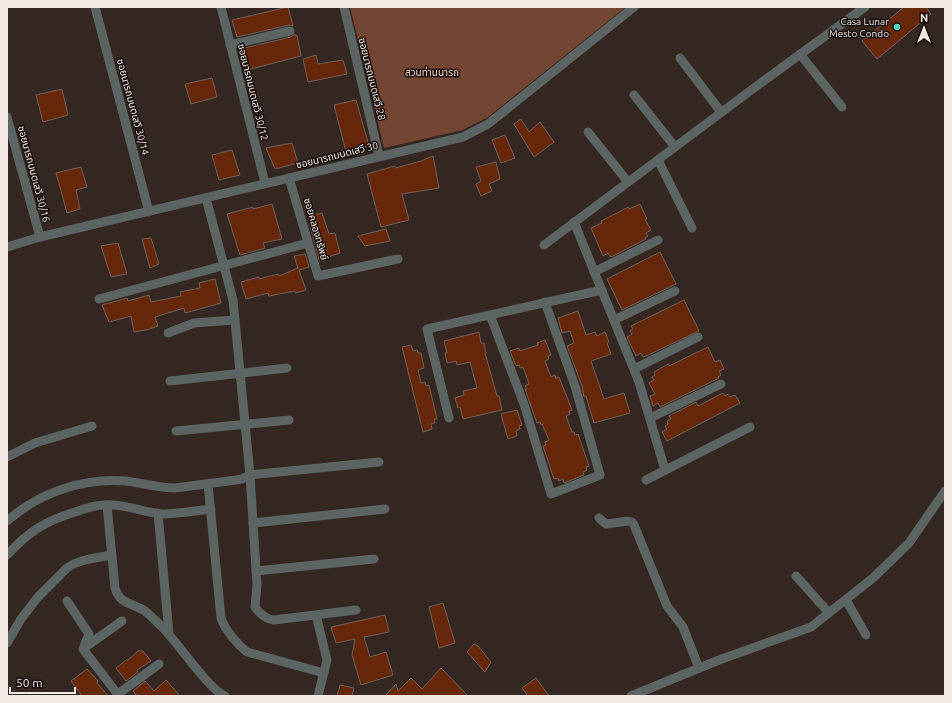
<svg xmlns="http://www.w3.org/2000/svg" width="952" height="703" font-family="Ubuntu,'Noto Sans Thai',sans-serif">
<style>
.green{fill:#734533}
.building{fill:#66270a;stroke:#72615a}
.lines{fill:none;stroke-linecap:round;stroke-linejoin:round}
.street{stroke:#5c6563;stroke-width:9}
.poi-dot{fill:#5bcebc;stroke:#18110f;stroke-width:1.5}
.labels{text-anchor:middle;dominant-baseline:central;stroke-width:3;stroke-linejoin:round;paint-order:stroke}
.poi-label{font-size:10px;fill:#f2e8e4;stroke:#18110f;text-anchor:end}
.park-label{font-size:10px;fill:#fcd3c3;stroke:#18110f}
.street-label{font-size:10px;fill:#f2e8e4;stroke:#18110f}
</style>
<rect width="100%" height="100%" fill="#352721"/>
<!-- green -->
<path class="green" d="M350,7H626L488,117L463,130L384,148Z"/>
<!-- building -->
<g class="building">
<path d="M288,7L293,26L289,25L237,37L232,20Z"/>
<path d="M904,7H926L931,14L877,59L862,41Z"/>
<path d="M295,34V36L297,35L301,56L247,70L240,49L291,37Z"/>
<path d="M316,55L318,64L343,60L347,74L308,82L303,59Z"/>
<path d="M212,78L217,97L191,104L185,84Z"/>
<path d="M62,89L68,115L43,122L36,95Z"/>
<path d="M356,100L369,146L346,152L334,105Z"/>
<path d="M521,119L529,132L540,122L554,142L534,157L514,124Z"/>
<path d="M505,135L515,158L501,163L492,140Z"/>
<path d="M292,143L298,163L275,169L266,148Z"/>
<path d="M232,150L240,175L219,180L212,155Z"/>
<path d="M433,156L439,188L402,194L409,220L381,227L367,174L395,166L396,168L421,161Z"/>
<path d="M496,162L500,179L489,184L492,191L481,196L476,184L481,181L476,167Z"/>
<path d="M81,167L87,187L76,190L80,209L67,213L56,173Z"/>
<path d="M272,204L282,239L263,243L265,248L240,255L227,214L253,207V209Z"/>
<path d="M640,204L647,219L645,220L651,230L646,233L648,236L645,238L646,239L613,256L610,257L608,253L603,256L591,228L602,223L601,221L619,212L628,207L629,209Z"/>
<path d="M322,213L329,234L335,233L340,253L319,260L308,217Z"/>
<path d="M386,229L390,241L365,246L358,236Z"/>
<path d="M151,238L159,264L150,268L142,239Z"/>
<path d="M118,243L127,274L111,277L101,246Z"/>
<path d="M660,252L676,284L622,310L607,279Z"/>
<path d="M305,254L309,267L299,270L306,290L295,293V291L269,296L268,293L246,299L241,282L259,277V279L278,274L279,276L298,268L294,256Z"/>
<path d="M215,279L221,303L185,313L184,308L155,317L158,326L146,330L134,332L131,316L109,322L102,305L127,298L128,301L149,295L151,302L181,296L180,292L200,288L199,283Z"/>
<path d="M684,300L699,331L646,356L643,357L641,353L636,356L627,337L632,334L630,331L633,329L631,326Z"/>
<path d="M578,311L586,335L595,332L597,336L605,332L609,342L607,343L611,354L591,361L604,399L624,393L630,413L594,423L586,396L584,397L582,386L567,346L574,343L570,331L562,333L558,318Z"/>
<path d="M479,332L481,343H484L486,353H485L497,396H499L502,410L463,419L460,407L458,408L455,398L464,395L463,391L477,388L470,362L457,365L456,361L447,363L445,353H447L444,341Z"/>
<path d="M545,340L551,355L548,356L549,359L545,361L551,377L555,375L556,379L559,377L572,410L569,411L570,414L566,416L572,432H574L575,435L578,434L589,466L586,467L587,470L583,472L584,475L564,483L563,479L559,481L558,478L554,479L543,446L546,445L545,442L549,440L542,424L541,425L540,422L537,423L525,389H527L525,386L529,384L523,367L520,368L519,365L516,366L510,351L519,348L520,351L538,345L537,343Z"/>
<path d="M411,345L413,351L417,350L418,353H421L424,368L418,370L421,383L425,382L426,386L429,385L437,419H434L435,423L431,424L432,429L423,432L402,347Z"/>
<path d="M708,347L715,362L720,360L724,369L719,371L721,375L718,377L719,378L660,407L658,403L653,406L650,396L655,394L649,383L654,380L652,377L655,375L654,372L668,364L669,366Z"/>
<path d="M723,393L725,396L728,394L730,397L735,395L740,403L667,441L662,432L667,429L665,426L668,424L667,421L671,419L669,416L696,402L698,406Z"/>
<path d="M517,410L522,425L519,426L520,429L516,431L517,436L508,439L501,414Z"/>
<path d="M443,603L455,643L439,648L429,607Z"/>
<path d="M385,615L389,632L364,637L370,657L386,652L393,675L361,685L352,655L355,639L336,643L331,627Z"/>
<path d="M474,644L478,646L491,662L485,672L467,652Z"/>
<path d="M138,651H143L151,661L137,670L138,672L126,681L116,668L126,660H128Z"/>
<path d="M441,668L468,696H385L396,684L398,691L411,678L422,689Z"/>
<path d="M87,669L98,681L97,683L108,696H82L77,689L71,681Z"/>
<path d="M536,678L549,696H528L522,688Z"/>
<path d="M166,680L180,696H137L133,691L145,681L154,691Z"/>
<path d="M340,685L354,688L352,696H337Z"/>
</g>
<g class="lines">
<!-- street -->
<g class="street">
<path d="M95,7L149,212"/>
<path d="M221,7L265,183"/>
<path d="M344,7L379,156"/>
<path d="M230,45L290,31"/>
<path d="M800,54L842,107"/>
<path d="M680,58L721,112"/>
<path d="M634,95L675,147"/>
<path d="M7,117L40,237"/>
<path d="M588,132L628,182"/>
<path d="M658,160L692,228"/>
<path d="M289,178L318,276L398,259"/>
<path d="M206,198L233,300L250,475L257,585L255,607C260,614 265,619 274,620L356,610"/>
<path d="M574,222L639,382L665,470"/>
<path d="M544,245L758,85L865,7"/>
<path d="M7,247L40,237L463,137L488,124L634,7"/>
<path d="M594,272L658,240"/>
<path d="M99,299L308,243"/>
<path d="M490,315L524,404L551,494L600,475L575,386L545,302"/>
<path d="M614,320L675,291"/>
<path d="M168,333L194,323L235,320"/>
<path d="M634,369L698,337"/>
<path d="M170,381L287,368"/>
<path d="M449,418L427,329L602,290"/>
<path d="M650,418L721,384"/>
<path d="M176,431L289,420"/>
<path d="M7,457L35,443L92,426"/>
<path d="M646,480L750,427"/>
<path d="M208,484L221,618C225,630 237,644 247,652L324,673"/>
<path d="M107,505L115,588C120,605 133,603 145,611C151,616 156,621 161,626C176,640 210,691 225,696"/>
<path d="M158,513L169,634"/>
<path d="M599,518L606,524L628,521L632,522L634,525L667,606L683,627L699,668"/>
<path d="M7,521C40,492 83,478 126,481C142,483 159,488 175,488L236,480L242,479L250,475L379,462"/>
<path d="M253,523L385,509"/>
<path d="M7,555C30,530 46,521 78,511C89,507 102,504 114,505C131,506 148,514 165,514C180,513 196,511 211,509"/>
<path d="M256,571L374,559"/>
<path d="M796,576L829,613"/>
<path d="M846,600L866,635"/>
<path d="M67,601L89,634L83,649L119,696"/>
<path d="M316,615L327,660L318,696"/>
<path d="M7,643L21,619L38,597L67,568C79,559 97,558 112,555"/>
<path d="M84,648L122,621"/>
<path d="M118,694L159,664"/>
<path d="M631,696L719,660L811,627L873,578L909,543L945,491"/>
</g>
</g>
<!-- markers -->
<circle class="poi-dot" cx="897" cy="27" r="4"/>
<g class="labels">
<!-- poi labels -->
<g class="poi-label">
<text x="889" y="21">Casa Lunar<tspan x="889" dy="12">Mesto Condo</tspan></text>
</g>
<!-- park labels -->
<g class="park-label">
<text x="432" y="72">สวนท่านนารถ</text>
</g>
<!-- street labels -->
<g class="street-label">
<text transform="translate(372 79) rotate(76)">ซอยนารถมนตเสวี 28</text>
<text transform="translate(253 92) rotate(76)">ซอยนารถมนตเสวี 30/12</text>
<text transform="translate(133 107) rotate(75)">ซอยนารถมนตเสวี 30/14</text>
<text transform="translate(337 155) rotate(-14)">ซอยนารถมนตเสวี 30</text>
<text transform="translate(34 174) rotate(75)">ซอยนารถมนตเสวี 30/16</text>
<text transform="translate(316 229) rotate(74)">ซอยคลองทรัพย์</text>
</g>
</g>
<!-- border -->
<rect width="952" height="703" fill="none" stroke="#f2e8e4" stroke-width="16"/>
<!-- north arrow -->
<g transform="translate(924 28)" stroke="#18110f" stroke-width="3" paint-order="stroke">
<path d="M0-3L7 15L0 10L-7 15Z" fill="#f2e8e4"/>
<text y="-6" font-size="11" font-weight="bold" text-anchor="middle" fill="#f2e8e4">N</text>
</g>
<!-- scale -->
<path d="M10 687v6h65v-6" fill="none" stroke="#f2e8e4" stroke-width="2"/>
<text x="16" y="687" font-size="12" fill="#f2e8e4" stroke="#18110f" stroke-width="3" paint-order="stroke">50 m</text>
</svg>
